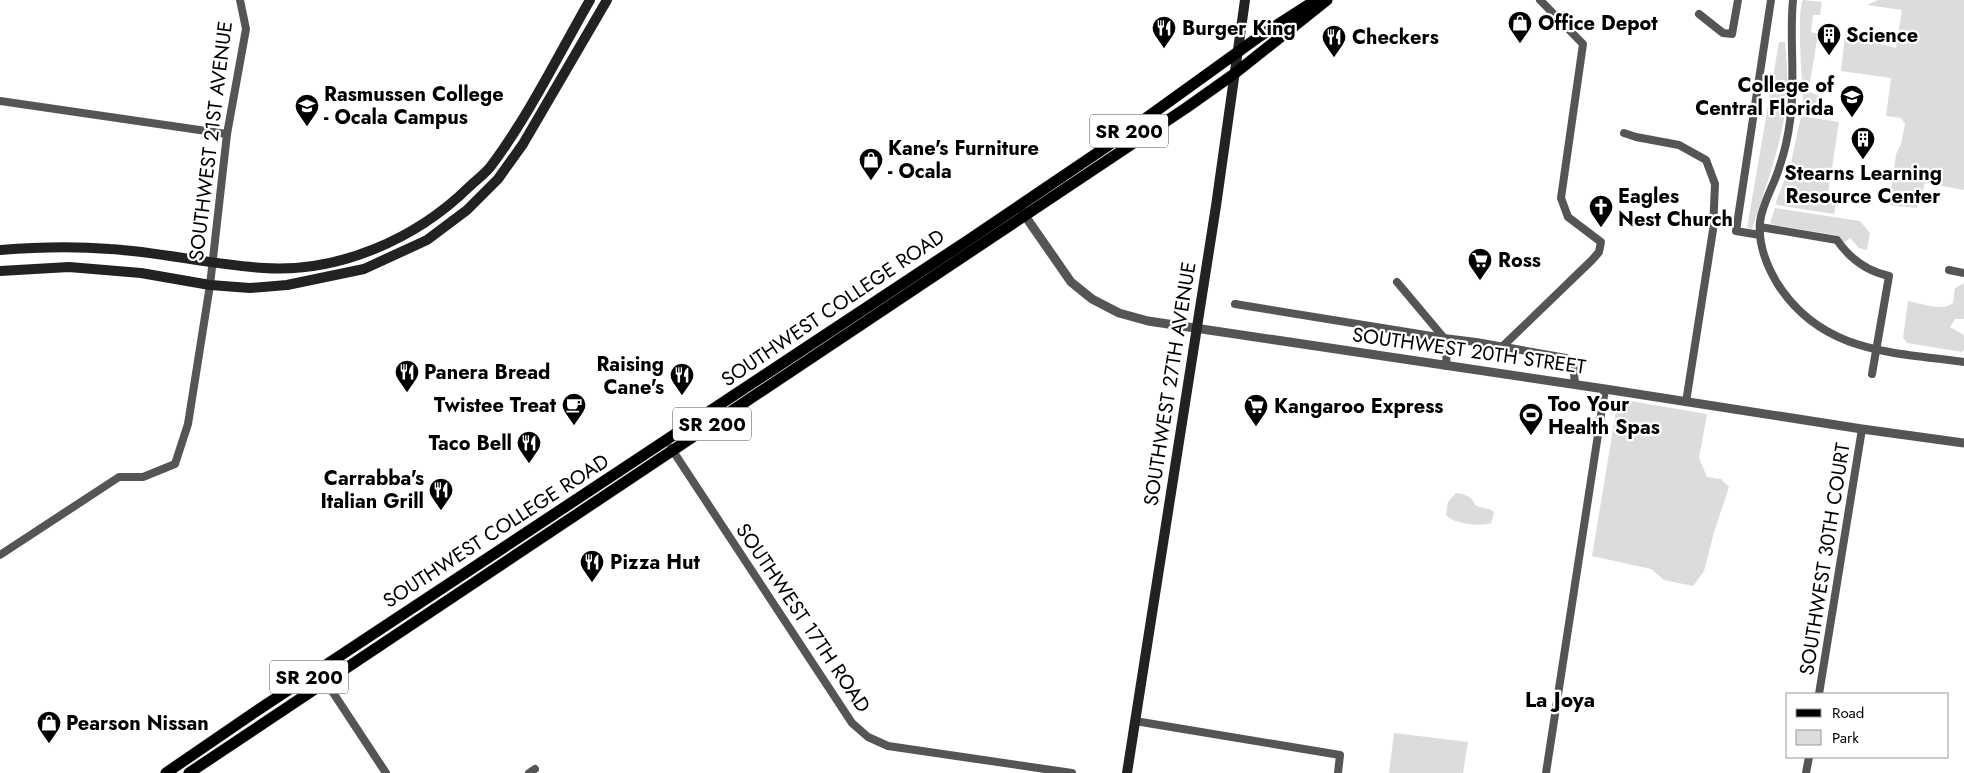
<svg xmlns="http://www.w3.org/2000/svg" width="1964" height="773" font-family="Jost,sans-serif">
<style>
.green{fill:#dcdcdc}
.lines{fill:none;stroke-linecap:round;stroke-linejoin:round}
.primary-casing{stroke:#dbdbdb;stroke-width:12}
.minor{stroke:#555;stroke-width:8}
.tertiary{stroke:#555;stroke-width:9}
.secondary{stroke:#222;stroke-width:10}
.primary{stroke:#000;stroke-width:11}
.labels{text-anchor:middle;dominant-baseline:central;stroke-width:4.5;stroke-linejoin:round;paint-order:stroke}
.shield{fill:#fff;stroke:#4c4c4c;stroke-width:1}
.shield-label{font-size:19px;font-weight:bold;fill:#000}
.poi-label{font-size:20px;font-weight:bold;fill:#000;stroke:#fff;text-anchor:start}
.street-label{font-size:20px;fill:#000;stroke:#fff}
.neighbourhood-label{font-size:21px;font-weight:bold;fill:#000;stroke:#fff}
</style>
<rect width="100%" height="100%" fill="#fff"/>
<!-- green -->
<g class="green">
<path d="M1803,0L1822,2L1820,15H1813L1811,32L1818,34L1809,88L1810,92L1817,95L1821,98L1820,108L1828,109L1822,114L1804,112C1803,92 1796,12 1803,0Z"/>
<path d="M1878,0H1964V190L1925,183L1917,208L1889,205L1896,154L1901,144L1905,124L1901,118L1886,116L1891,78L1841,71L1845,35L1896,48L1902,10L1867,5Z"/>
<path d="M1779,42H1785C1787,64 1789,85 1786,107C1780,149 1765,189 1752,229L1747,228Z"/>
<path d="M1801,116L1839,122L1828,194L1837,196L1834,214L1777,205L1776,202L1791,163Z"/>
<path d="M1775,208L1860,221L1870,233L1867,250L1859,248L1850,238L1844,243L1836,235L1775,225L1770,223Z"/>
<path d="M1964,283V319H1955L1950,327L1964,335V350L1962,352L1907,343L1903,338L1908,301C1921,303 1943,312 1953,303L1955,288Z"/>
<path d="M1618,399L1707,414L1699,458L1707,477L1721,479L1729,487L1715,529L1704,571L1693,586L1664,580L1651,569L1592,556Z"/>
<path d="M1456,493C1466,494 1472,497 1476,506L1492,510L1494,513L1491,523C1480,527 1454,524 1446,515L1448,502Z"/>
<path d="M1394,733L1468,742L1463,773H1389Z"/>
</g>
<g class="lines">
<defs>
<g id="primary">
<path d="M166,773L255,712L970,239L1106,147L1260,36L1316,0"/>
<path d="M189,773L1186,108L1234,74L1327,0"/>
</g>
</defs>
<!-- primary casing -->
<use href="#primary" class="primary-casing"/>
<!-- minor -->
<g class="minor">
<path d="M1793,0C1789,40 1796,80 1790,121C1788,136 1785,151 1780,165C1775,184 1762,203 1760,222C1758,243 1767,266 1777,283C1821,353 1891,352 1964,362"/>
<path d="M1699,14L1723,33L1732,34L1738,0"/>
<path d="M0,101L227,134"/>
<path d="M1624,133L1636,137L1679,145L1706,160L1715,184L1713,230L1686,402"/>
<path d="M1760,227L1837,240C1850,259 1866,271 1889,276L1872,374"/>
<path d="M1760,235L1736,231L1771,0"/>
<path d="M1949,270L1964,273"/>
<path d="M1397,282L1444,338L1447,348L1446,366"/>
<path d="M1235,304L1444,338L1476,342L1566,358L1573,363L1575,384"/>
<path d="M1503,346L1592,260L1599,252L1601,242L1568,217L1561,198L1583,44L1540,0"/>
<path d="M671,448L852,723L868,737L888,746L1072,773"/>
<path d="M0,555L119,477H143L175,464L188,424L210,285L227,134L246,29L240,0"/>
<path d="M326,682L386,773"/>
<path d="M1819,694L1862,429"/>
<path d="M1135,721L1340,755L1338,773"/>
<path d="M529,773L535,769"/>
<path d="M1546,773L1605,389"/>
<path d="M1806,773L1809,757"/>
</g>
<!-- tertiary -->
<path class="tertiary" d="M1021,210L1071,282L1092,299L1119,313L1148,321L1605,389L1862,429L1964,443"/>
<!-- secondary -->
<g class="secondary">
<path d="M0,250C36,247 74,246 110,249C161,252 212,265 264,268C339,273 416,239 469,187C476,180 485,174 491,166C528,117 559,54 590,0"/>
<path d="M0,271L69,267L141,273L210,285L250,288L287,285L364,269L427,240L467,210L498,179L523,144L607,0"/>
<path d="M1127,773L1216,206L1245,0"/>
</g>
<!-- primary -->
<use href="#primary" class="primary"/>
</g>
<!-- icons -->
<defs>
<symbol id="shop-pin" viewBox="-11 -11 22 30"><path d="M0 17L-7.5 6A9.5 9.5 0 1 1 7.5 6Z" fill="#000" stroke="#fff"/><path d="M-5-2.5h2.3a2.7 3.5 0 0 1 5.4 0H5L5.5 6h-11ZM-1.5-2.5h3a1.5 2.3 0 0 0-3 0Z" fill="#fff"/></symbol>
<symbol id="restaurant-pin" viewBox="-11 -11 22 30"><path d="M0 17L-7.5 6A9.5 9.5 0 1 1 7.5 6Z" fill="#000" stroke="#fff"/><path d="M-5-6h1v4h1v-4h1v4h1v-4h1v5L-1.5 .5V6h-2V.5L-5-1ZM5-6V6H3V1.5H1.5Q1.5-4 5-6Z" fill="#fff"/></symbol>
<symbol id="building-pin" viewBox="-11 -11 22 30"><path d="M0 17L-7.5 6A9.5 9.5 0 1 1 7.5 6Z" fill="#000" stroke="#fff"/><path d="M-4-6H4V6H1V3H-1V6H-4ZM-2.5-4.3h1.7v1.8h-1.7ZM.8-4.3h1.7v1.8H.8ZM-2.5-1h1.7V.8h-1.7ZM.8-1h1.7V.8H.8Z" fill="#fff"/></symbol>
<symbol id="university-pin" viewBox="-11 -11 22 30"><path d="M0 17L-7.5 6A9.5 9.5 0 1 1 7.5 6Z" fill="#000" stroke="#fff"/><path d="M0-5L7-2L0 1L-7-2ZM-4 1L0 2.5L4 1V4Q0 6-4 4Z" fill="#fff"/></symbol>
<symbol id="school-pin" viewBox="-11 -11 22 30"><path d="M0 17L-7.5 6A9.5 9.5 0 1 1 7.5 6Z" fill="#000" stroke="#fff"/><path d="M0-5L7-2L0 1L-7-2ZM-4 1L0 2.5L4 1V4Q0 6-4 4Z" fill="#fff"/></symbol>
<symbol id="church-pin" viewBox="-11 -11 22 30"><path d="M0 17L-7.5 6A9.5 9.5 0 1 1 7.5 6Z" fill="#000" stroke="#fff"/><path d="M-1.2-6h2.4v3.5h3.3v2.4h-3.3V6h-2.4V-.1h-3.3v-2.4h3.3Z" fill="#fff"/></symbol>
<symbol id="supermarket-pin" viewBox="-11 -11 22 30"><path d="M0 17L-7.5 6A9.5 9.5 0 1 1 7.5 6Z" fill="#000" stroke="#fff"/><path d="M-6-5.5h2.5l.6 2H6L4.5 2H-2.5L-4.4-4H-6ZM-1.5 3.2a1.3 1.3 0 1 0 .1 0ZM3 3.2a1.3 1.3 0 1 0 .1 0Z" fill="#fff"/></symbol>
<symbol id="cafe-pin" viewBox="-11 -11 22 30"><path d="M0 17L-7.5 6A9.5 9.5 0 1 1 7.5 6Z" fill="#000" stroke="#fff"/><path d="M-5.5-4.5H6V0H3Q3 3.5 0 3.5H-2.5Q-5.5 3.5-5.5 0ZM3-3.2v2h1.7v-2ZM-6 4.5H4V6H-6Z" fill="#fff"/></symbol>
<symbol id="stadium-pin" viewBox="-11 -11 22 30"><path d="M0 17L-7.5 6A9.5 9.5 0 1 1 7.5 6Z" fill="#000" stroke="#fff"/><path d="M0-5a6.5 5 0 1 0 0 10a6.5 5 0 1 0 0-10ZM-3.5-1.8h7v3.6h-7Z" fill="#fff"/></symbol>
</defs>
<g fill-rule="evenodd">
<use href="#shop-pin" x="1506" y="9" width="28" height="38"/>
<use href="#restaurant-pin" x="1150" y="14" width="28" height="38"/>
<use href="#building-pin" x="1815" y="21" width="28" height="38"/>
<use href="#restaurant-pin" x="1320" y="23" width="28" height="38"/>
<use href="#university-pin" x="1838" y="83" width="28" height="38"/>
<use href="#school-pin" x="293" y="92" width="28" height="38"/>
<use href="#building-pin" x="1849" y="125" width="28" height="38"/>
<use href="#shop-pin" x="857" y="146" width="28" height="38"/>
<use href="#church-pin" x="1587" y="193" width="28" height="38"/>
<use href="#supermarket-pin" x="1466" y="246" width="28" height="38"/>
<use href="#restaurant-pin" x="393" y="358" width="28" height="38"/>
<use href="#restaurant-pin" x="668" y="361" width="28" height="38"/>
<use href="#cafe-pin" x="560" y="391" width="28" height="38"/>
<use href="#supermarket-pin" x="1242" y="392" width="28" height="38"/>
<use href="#stadium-pin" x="1517" y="401" width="28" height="38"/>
<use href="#restaurant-pin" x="515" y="429" width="28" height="38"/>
<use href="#restaurant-pin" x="427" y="476" width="28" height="38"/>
<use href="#restaurant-pin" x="578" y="548" width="28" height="38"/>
<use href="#shop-pin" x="35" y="709" width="28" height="38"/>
</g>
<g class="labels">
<!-- shield labels -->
<g class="shield">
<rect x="1090" y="114.5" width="78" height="33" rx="4"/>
<rect x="673" y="407.5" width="78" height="33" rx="4"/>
<rect x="270" y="660.5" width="78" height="33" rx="4"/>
</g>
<g class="shield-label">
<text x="1129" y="131">SR 200</text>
<text x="712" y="424">SR 200</text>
<text x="309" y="677">SR 200</text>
</g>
<!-- poi labels -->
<g class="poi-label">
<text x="1538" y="23">Office Depot</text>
<text x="1182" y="28">Burger King</text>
<text x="1846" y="35">Science</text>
<text x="1352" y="37">Checkers</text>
<text x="1834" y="85" text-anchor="end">College of<tspan x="1834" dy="23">Central Florida</tspan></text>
<text x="324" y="94">Rasmussen College<tspan x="324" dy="23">- Ocala Campus</tspan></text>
<text x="888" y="148">Kane's Furniture<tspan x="888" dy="23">- Ocala</tspan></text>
<text x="1863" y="173" text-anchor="middle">Stearns Learning<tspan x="1863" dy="23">Resource Center</tspan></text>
<text x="1618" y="196">Eagles<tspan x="1618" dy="23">Nest Church</tspan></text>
<text x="1498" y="260">Ross</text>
<text x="664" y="364" text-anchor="end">Raising<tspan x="664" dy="23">Cane's</tspan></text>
<text x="424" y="372">Panera Bread</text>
<text x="1548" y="404">Too Your<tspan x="1548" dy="23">Health Spas</tspan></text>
<text x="556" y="405" text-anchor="end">Twistee Treat</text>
<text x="1274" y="406">Kangaroo Express</text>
<text x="512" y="443" text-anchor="end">Taco Bell</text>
<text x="424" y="478" text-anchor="end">Carrabba's<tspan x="424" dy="23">Italian Grill</tspan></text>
<text x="610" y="562">Pizza Hut</text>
<text x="66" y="723">Pearson Nissan</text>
</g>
<!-- street labels -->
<g class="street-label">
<text transform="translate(211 141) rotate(-83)">SOUTHWEST 21ST AVENUE</text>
<text transform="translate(833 308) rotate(-34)">SOUTHWEST COLLEGE ROAD</text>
<text transform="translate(1469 351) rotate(8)">SOUTHWEST 20TH STREET</text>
<text transform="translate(1170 384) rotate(-81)">SOUTHWEST 27TH AVENUE</text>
<text transform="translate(496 531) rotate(-33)">SOUTHWEST COLLEGE ROAD</text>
<text transform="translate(1825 559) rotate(-81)">SOUTHWEST 30TH COURT</text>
<text transform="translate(803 618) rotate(56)">SOUTHWEST 17TH ROAD</text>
</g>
<!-- neighbourhood labels -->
<g class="neighbourhood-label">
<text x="1560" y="700">La Joya</text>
</g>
</g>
<!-- legend -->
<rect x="1786" y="693" width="162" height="65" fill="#ffffff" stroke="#999999"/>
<rect x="1796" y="709" width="25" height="8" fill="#000000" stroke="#999999"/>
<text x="1832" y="718" font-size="15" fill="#000000">Road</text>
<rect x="1796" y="730" width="25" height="15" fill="#dcdcdc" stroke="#999999"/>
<text x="1832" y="743" font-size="15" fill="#000000">Park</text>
</svg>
